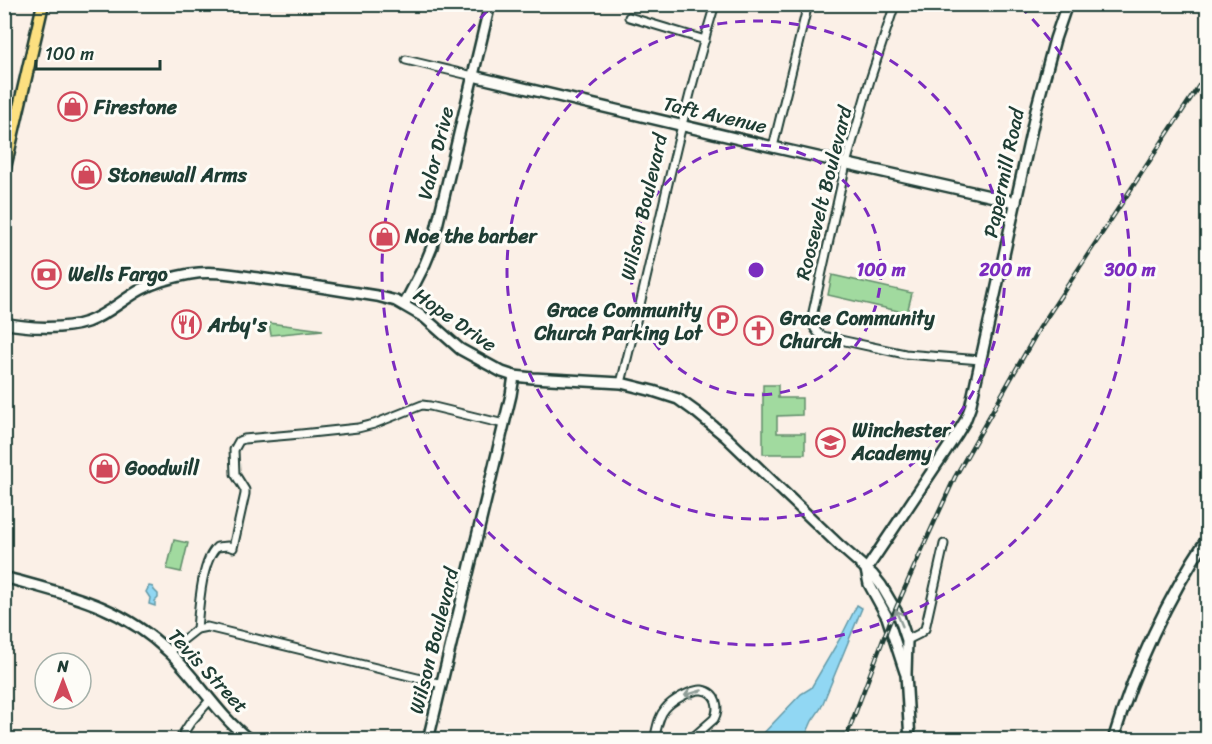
<svg xmlns="http://www.w3.org/2000/svg" width="1212" height="744" font-family="Sriracha,sans-serif">
<style>
.green{fill:#a1da9f;stroke:#608c6a;stroke-width:1.5}
.water{fill:#91d7f3;stroke:#6399a7;stroke-width:1.5}
.lines{fill:none;stroke-linecap:round;stroke-linejoin:round}
.street-casing{stroke:#1f3d34;stroke-width:11}
.secondary-casing{stroke:#1f3d34;stroke-width:14}
.primary-casing{stroke:#1f3d34;stroke-width:15}
.street{stroke:#fdfcf7;stroke-width:7}
.secondary{stroke:#fdfcf7;stroke-width:9}
.primary{stroke:#fce080;stroke-width:10}
.rail-casing{stroke:#1f3d34;stroke-width:4.5}
.rail{stroke:#fdfcf7;stroke-width:2;stroke-dasharray:7;stroke-linecap:butt}
.oneway{stroke:#8e9c96}
.ring{fill:none;stroke:#7b2cbf;stroke-width:3;stroke-dasharray:10 8}
.labels{text-anchor:middle;dominant-baseline:central;stroke-width:6;stroke-linejoin:round;paint-order:stroke}
.poi-label{font-size:20px;font-weight:bold;fill:#1f3d34;stroke:#fdfcf7;text-anchor:start}
.street-label{font-size:20px;fill:#1f3d34;stroke:#fdfcf7}
.centre{fill:#7b2cbf;stroke:#fdfcf7;stroke-width:3}
.ring-label{font-size:18px;text-anchor:middle;font-weight:bold;fill:#7b2cbf;stroke:#fdfcf7;stroke-width:6;stroke-linejoin:round;paint-order:stroke}
</style>
<rect width="100%" height="100%" fill="#fbf0e7"/>
<filter id="ink" filterUnits="userSpaceOnUse"><feTurbulence type="fractalNoise" baseFrequency=".0167" numOctaves="2"/><feDisplacementMap in="SourceGraphic" scale="12" xChannelSelector="R" yChannelSelector="G"/><feConvolveMatrix kernelMatrix="1 2 1 2 8 2 1 2 1" color-interpolation-filters="sRGB"/></filter>
<g filter="url(#ink)">
<!-- green -->
<g class="green">
<path d="M832,275L912,293L907,313L828,295Z"/>
<path d="M269,323L323,330L271,335Z"/>
<path d="M763,385H778V398H802V415L777,416V433H805V454H763Z"/>
<path d="M174,540L188,543L181,572L167,569Z"/>
</g>
<!-- water -->
<g class="water">
<path d="M149,586L153,587L154,590L158,594V598L155,601V606L149,604L150,598L146,592Z"/>
<path d="M857,605L862,608L821,708L812,721L804,739H758L801,694L811,688L842,635Z"/>
</g>
<g class="lines">
<defs>
<g id="street">
<path d="M895,4L870,80L846,164L811,321L815,329L818,333L823,336L845,341L905,354L981,360"/>
<path d="M629,17L705,40"/>
<path d="M406,60L473,76"/>
<path d="M773,147L808,4"/>
<path d="M621,383C653,257 677,129 715,4"/>
<path d="M197,629C199,608 201,561 217,547L228,546L233,548L245,494V490L235,474L234,450L239,441L244,439L301,434L358,428L374,424L422,405L430,406L504,424"/>
<path d="M907,640L919,634L925,629L944,544"/>
<path d="M169,651L197,629L207,627L442,684"/>
<path d="M179,740L190,723L210,700"/>
<path d="M654,740C657,729 658,717 665,709C671,701 692,689 702,690C717,692 720,708 714,719L690,740"/>
</g>
<g id="secondary">
<path d="M473,76L773,147L1016,202"/>
<path d="M404,305L425,264L432,247L490,4"/>
<path d="M4,323C27,328 64,330 87,322C107,315 123,299 142,289C157,281 173,277 190,274C213,270 236,275 258,278C298,283 337,290 377,296L396,301L415,312L425,318L460,349L502,372L514,376L533,378L621,383L653,391L678,399L696,412L725,436L840,546L873,575L881,585L899,616L907,640L906,674L910,740"/>
<path d="M4,577C68,595 119,604 169,652C198,679 217,715 250,740"/>
<path d="M905,672L887,617L869,584L866,570L957,434L965,421L970,408L1037,106L1055,39L1067,4"/>
<path d="M428,740L487,495L511,395L514,376"/>
<path d="M1113,740C1135,667 1166,600 1208,537"/>
</g>
<path id="primary" d="M4,172L43,4"/>
</defs>
<!-- street casing -->
<use href="#street" class="street-casing"/>
<!-- secondary casing -->
<use href="#secondary" class="secondary-casing"/>
<!-- primary casing -->
<use href="#primary" class="primary-casing"/>
<!-- street -->
<use href="#street" class="street"/>
<!-- secondary -->
<use href="#secondary" class="secondary"/>
<!-- primary -->
<use href="#primary" class="primary"/>
<defs>
<path id="rail" d="M845,740L889,624L923,547L955,477L1039,329L1208,72"/>
</defs>
<!-- rail casing -->
<use href="#rail" class="rail-casing"/>
<!-- rail -->
<use href="#rail" class="rail"/>
</g>
<!-- one-way arrows -->
<defs><path id="oneway-shaft" d="M-6 0H5M1.5-3L5.5 0L1.5 3" fill="none" stroke-width="1.6" stroke-linecap="round" stroke-linejoin="round" transform="scale(1.5)"/></defs>
<g class="oneway">
<use href="#oneway-shaft" transform="translate(899 618) rotate(-113)"/>
<use href="#oneway-shaft" transform="translate(693 693) rotate(163)"/>
</g>
</g>
<!-- distance rings -->
<g class="ring">
<circle cx="756" cy="270" r="125"/>
<circle cx="756" cy="270" r="249"/>
<path d="M1020 6A374 374 0 1 1 492 6"/>
</g>
<!-- icons -->
<defs>
<symbol id="shop-ring" viewBox="-11 -11 22 22"><circle r="9.5" fill="#fdfcf7" stroke="#d1495b" stroke-width="1.5"/><path d="M-5-2.5h2.3a2.7 3.5 0 0 1 5.4 0H5L5.5 6h-11ZM-1.5-2.5h3a1.5 2.3 0 0 0-3 0Z" fill="#d1495b"/></symbol>
<symbol id="bank-ring" viewBox="-11 -11 22 22"><circle r="9.5" fill="#fdfcf7" stroke="#d1495b" stroke-width="1.5"/><path d="M-6-4H6V4H-6ZM0-2.3a2.3 2.3 0 1 0 0 4.6a2.3 2.3 0 1 0 0-4.6Z" fill="#d1495b"/></symbol>
<symbol id="parking-ring" viewBox="-11 -11 22 22"><circle r="9.5" fill="#fdfcf7" stroke="#d1495b" stroke-width="1.5"/><path d="M-3.5-5.5H1a3.5 3.5 0 0 1 0 7H-1V5.5H-3.5ZM-1-3.4V-.6H.8a1.4 1.4 0 0 0 0-2.8Z" fill="#d1495b"/></symbol>
<symbol id="restaurant-ring" viewBox="-11 -11 22 22"><circle r="9.5" fill="#fdfcf7" stroke="#d1495b" stroke-width="1.5"/><path d="M-5-6h1v4h1v-4h1v4h1v-4h1v5L-1.5 .5V6h-2V.5L-5-1ZM5-6V6H3V1.5H1.5Q1.5-4 5-6Z" fill="#d1495b"/></symbol>
<symbol id="church-ring" viewBox="-11 -11 22 22"><circle r="9.5" fill="#fdfcf7" stroke="#d1495b" stroke-width="1.5"/><path d="M-1.2-6h2.4v3.5h3.3v2.4h-3.3V6h-2.4V-.1h-3.3v-2.4h3.3Z" fill="#d1495b"/></symbol>
<symbol id="school-ring" viewBox="-11 -11 22 22"><circle r="9.5" fill="#fdfcf7" stroke="#d1495b" stroke-width="1.5"/><path d="M0-5L7-2L0 1L-7-2ZM-4 1L0 2.5L4 1V4Q0 6-4 4Z" fill="#d1495b"/></symbol>
</defs>
<g fill-rule="evenodd">
<use href="#shop-ring" x="56" y="90" width="33" height="33"/>
<use href="#shop-ring" x="70" y="158" width="33" height="33"/>
<use href="#shop-ring" x="368" y="220" width="33" height="33"/>
<use href="#bank-ring" x="30" y="258" width="33" height="33"/>
<use href="#parking-ring" x="706" y="304" width="33" height="33"/>
<use href="#restaurant-ring" x="170" y="308" width="33" height="33"/>
<use href="#church-ring" x="742" y="314" width="33" height="33"/>
<use href="#school-ring" x="814" y="426" width="33" height="33"/>
<use href="#shop-ring" x="88" y="452" width="33" height="33"/>
</g>
<g class="labels">
<!-- poi labels -->
<g class="poi-label">
<text x="94" y="107">Firestone</text>
<text x="108" y="175">Stonewall Arms</text>
<text x="405" y="236">Noe the barber</text>
<text x="68" y="274">Wells Fargo</text>
<text x="702" y="310" text-anchor="end">Grace Community<tspan x="702" dy="23">Church Parking Lot</tspan></text>
<text x="780" y="318">Grace Community<tspan x="780" dy="23">Church</tspan></text>
<text x="208" y="325">Arby's</text>
<text x="852" y="430">Winchester<tspan x="852" dy="23">Academy</tspan></text>
<text x="125" y="468">Goodwill</text>
</g>
<!-- street labels -->
<g class="street-label">
<text transform="translate(715 115) rotate(13)">Taft Avenue</text>
<text transform="translate(436 153) rotate(-76)">Valor Drive</text>
<text transform="translate(1004 173) rotate(-78)">Papermill Road</text>
<text transform="translate(824 193) rotate(-76)">Roosevelt Boulevard</text>
<text transform="translate(644 207) rotate(-77)">Wilson Boulevard</text>
<text transform="translate(455 320) rotate(35)">Hope Drive</text>
<text transform="translate(434 641) rotate(-76)">Wilson Boulevard</text>
<text transform="translate(208 671) rotate(47)">Tevis Street</text>
</g>
</g>
<circle cx="756" cy="270" r="9" class="centre"/>
<g class="ring-label">
<text x="881" y="276">100 m</text>
<text x="1005" y="276">200 m</text>
<text x="1130" y="276">300 m</text>
</g>
<!-- margin -->
<rect width="1212" height="744" fill="none" stroke="#fdfcf7" stroke-width="24"/>
<rect x="12" y="12" width="1188" height="720" fill="none" stroke="#1f3d34" stroke-width="2" filter="url(#ink)"/>
<!-- north arrow -->
<g transform="translate(63 681)"><circle r="28" fill="#fdfcf7" stroke="#a4b0a9" stroke-width="1.5"/>
<path d="M0-4.5L10 22L0 15L-10 22Z" fill="#d1495b"/>
<text y="-9" font-size="16" font-weight="bold" text-anchor="middle" fill="#1f3d34">N</text>
</g>
<!-- scale -->
<path d="M36 60v9h124v-9" fill="none" stroke="#1f3d34" stroke-width="3"/>
<text x="45" y="60" font-size="18" fill="#1f3d34" stroke="#fdfcf7" stroke-width="4.5" paint-order="stroke">100 m</text>
</svg>
